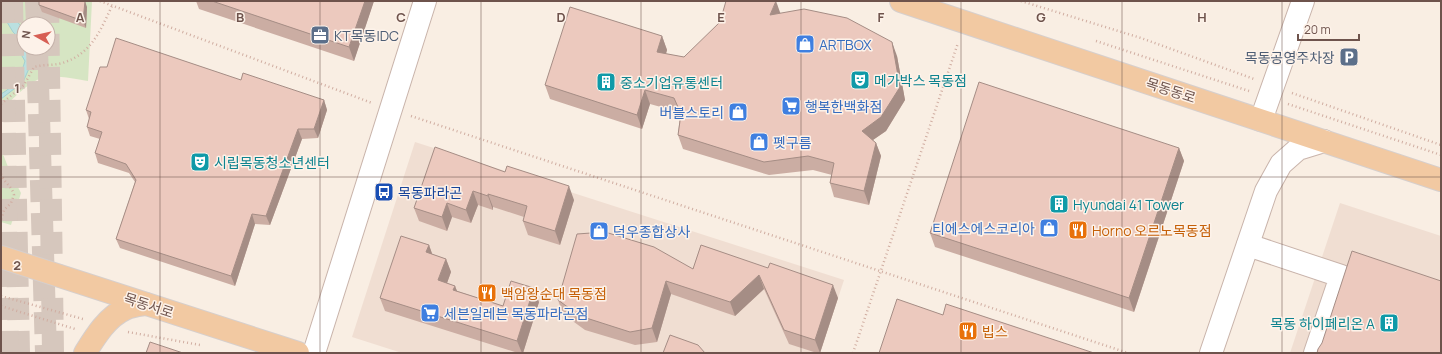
<svg xmlns="http://www.w3.org/2000/svg" width="1442" height="354" font-family="Manrope,'Noto Sans KR',sans-serif">
<style>
.residential{fill:#f0ded2}
.green{fill:#d6e5c3;fill-rule:evenodd}
.water{fill:#bae0e0;stroke:#a1d0d1}
.lines{fill:none;stroke-linecap:round;stroke-linejoin:round}
.major-tunnel{stroke:#d6c7bd;stroke-width:22;stroke-dasharray:22 11;stroke-linecap:butt}
.highway-tunnel{stroke:#d6c7bd;stroke-width:22;stroke-dasharray:22 11;stroke-linecap:butt}
.minor-casing{stroke:#c9b4ab;stroke-width:24}
.major-casing{stroke:#d6cfcd;stroke-width:24}
.path{stroke:#d0ada1;stroke-width:2.5;stroke-dasharray:1 3;stroke-linecap:butt}
.minor{stroke:#fff;stroke-width:22}
.major{stroke:#f2c9a2;stroke-width:22}
.wall{fill:#cbada3}
.shaded-wall{fill:#a58d85}
.building{fill:#ecc9be;stroke:#a58d85}
.grid{fill:none;stroke:#6e534c;stroke-width:1;stroke-opacity:0.55}
.labels{text-anchor:middle;dominant-baseline:central;stroke-width:3;stroke-linejoin:round;paint-order:stroke}
.service-label{font-size:14px;fill:#4e5e75;stroke:#fdf2e9;text-anchor:start}
.shop-label{font-size:14px;fill:#366cbe;stroke:#fdf2e9;text-anchor:start}
.culture-label{font-size:14px;fill:#0d838f;stroke:#fdf2e9;text-anchor:start}
.street-label{font-size:14px;fill:#6e534c;stroke:#fdf2e9}
.transit-label{font-size:14px;fill:#164399;stroke:#fdf2e9;text-anchor:start}
.food-label{font-size:14px;fill:#c56008;stroke:#fdf2e9;text-anchor:start}
.grid-label{font-size:13px;text-anchor:middle;font-weight:bold;fill:#6e534c;stroke:#fdf2e9;stroke-width:3;stroke-linejoin:round;paint-order:stroke}
</style>
<rect width="100%" height="100%" fill="#f9eee3"/>
<!-- residential -->
<g class="residential">
<path d="M415,142L844,280L820,353H402L352,337Z"/>
<path d="M1340,203L1441,236V353H1290Z"/>
</g>
<!-- green -->
<g class="green">
<path d="M1,1H92L88,81C77,79 51,74 41,78C25,85 13,99 1,110ZM24,24H48V48H24Z"/>
<path d="M1,149L10,172L21,193L11,225L1,222Z"/>
</g>
<!-- water -->
<path class="water" d="M1,1L6,3L13,17L21,26L23,32L24,48H35V60L31,64L23,82L1,99V94C15,86 21,76 25,61L22,56V47L18,37L13,32L1,12Z"/>
<g class="lines">
<!-- major-tunnel -->
<g class="major-tunnel">
<path d="M12,1L19,353"/>
<path d="M36,1L37,24"/>
<path d="M37,48L46,353"/>
</g>
<!-- highway-tunnel -->
<g class="highway-tunnel">
<path d="M3,1L8,353"/>
<path d="M48,1L53,353"/>
</g>
<defs>
<g id="minor">
<path d="M1261,120L1303,1"/>
<path d="M1248,245L1341,276L1315,353"/>
<path d="M314,353L425,1"/>
<path d="M1211,353L1266,191L1281,164L1298,149L1324,141"/>
</g>
<g id="major">
<path d="M901,1L1441,180"/>
<path d="M1,257L298,353"/>
<path d="M85,353C95,337 107,317 125,309C131,306 140,305 146,304"/>
</g>
</defs>
<!-- minor casing -->
<use href="#minor" class="minor-casing"/>
<!-- major casing -->
<use href="#major" class="major-casing"/>
<!-- path -->
<g class="path">
<path d="M100,1L372,103"/>
<path d="M1021,1L1141,38L1254,79"/>
<path d="M1096,41L1249,91"/>
<path d="M1292,93L1441,145"/>
<path d="M1,104L24,85L34,67C44,64 56,66 65,62C92,53 101,29 112,6"/>
<path d="M1288,104L1441,155"/>
<path d="M411,116L1128,353"/>
<path d="M1,174C4,183 12,186 14,195L11,203L4,210L1,220"/>
<path d="M1,296L83,319"/>
<path d="M1,306L75,329"/>
<path d="M128,332L200,345"/>
<path d="M853,353L958,43"/>
</g>
<!-- minor -->
<use href="#minor" class="minor"/>
<!-- major -->
<use href="#major" class="major"/>
</g>
<!-- wall -->
<g class="wall">
<path d="M196,1H374L354,61L199,9Z"/>
<path d="M39,5L87,7L86,28L42,12Z"/>
<path d="M780,13L897,56L905,100L886,131L873,140L876,143L881,156L869,205L834,197L830,183L832,175L813,170L769,175L683,149L678,135L680,115L679,112L650,104L642,129L550,99L545,85L662,36L667,50L666,54L684,57Z"/>
<path d="M241,80L324,100L327,110L318,138L302,139L270,225L255,224L235,286L120,248L116,239L135,182L129,173L98,163L95,153L100,139L90,136L87,127L89,119L86,110Z"/>
<path d="M1179,148L1184,161L1134,312L935,247L930,233Z"/>
<path d="M505,172L574,200L560,245L528,235L523,221L524,217L493,207V210L478,205L471,223L452,217L447,231L419,221L414,208Z"/>
<path d="M429,245L432,254L446,259L451,272L447,283L455,286L457,291L503,306L539,302L523,353H518L385,311L380,298Z"/>
<path d="M701,245L838,298L820,353H817L789,344L764,289L735,316L671,294L657,342L635,345L585,330L563,314L558,300L693,269Z"/>
</g>
<!-- shaded-wall -->
<g class="shaded-wall">
<path d="M85,1L87,7L86,28L83,21Z"/>
<path d="M365,1H374L354,61L349,47Z"/>
<path d="M776,1L781,15H770Z"/>
<path d="M662,36L667,50L662,66L657,52Z"/>
<path d="M892,42L897,56L905,100L886,131L867,144L862,131Z"/>
<path d="M645,90L650,104L642,129L637,115Z"/>
<path d="M324,100L327,110L318,138L314,129Z"/>
<path d="M298,129L302,139L270,225L266,216Z"/>
<path d="M876,143L881,156L869,205L864,191Z"/>
<path d="M1179,148L1184,161L1134,312L1129,298Z"/>
<path d="M569,186L574,200L560,245L555,231Z"/>
<path d="M473,191L478,205L471,223L466,210Z"/>
<path d="M488,194L493,207V210L488,196Z"/>
<path d="M447,203L452,217L447,231L442,217Z"/>
<path d="M252,214L255,224L235,286L231,276Z"/>
<path d="M429,245L434,259L426,252Z"/>
<path d="M446,259L451,272L443,294L438,280Z"/>
<path d="M759,275L764,289L735,316L730,302Z"/>
<path d="M666,281L671,294L657,342L652,328Z"/>
<path d="M833,285L838,298L820,353L815,340Z"/>
<path d="M455,286L460,299L453,290Z"/>
<path d="M534,288L539,302L523,353H522L517,341Z"/>
</g>
<!-- building -->
<g class="building">
<path d="M39,1H85L83,21L39,5Z"/>
<path d="M212,1H365L349,47Z"/>
<path d="M726,1H776L770,15L804,9L847,18L892,42L900,87L881,117L862,131L876,143L864,191L830,183L834,163L808,156L764,162L678,135L681,114L674,98L645,90L637,115L545,85L570,7L662,36L657,52L684,57L720,22Z"/>
<path d="M116,38L241,80L243,73L324,100L314,129H298L266,216L252,214L231,276L116,239L136,180L126,164L95,153L102,132L87,127L91,112L86,110L100,67H107Z"/>
<path d="M979,82L1179,148L1129,298L930,233Z"/>
<path d="M435,147L505,172L507,166L569,186L555,231L523,221L527,206L488,194V196L473,191L466,210L447,203L442,217L414,208Z"/>
<path d="M605,232L654,247L693,269L701,245L768,268L770,263L833,285L815,340L784,330L759,275L730,302L666,281L652,328L630,332L580,316L558,300L577,234Z"/>
<path d="M401,236L429,245L426,252L446,259L438,280L455,286L453,290L503,306L511,281L534,288L517,341L380,298Z"/>
<path d="M1352,251L1441,281V353H1317L1318,349L1322,343Z"/>
<path d="M897,299L943,315L946,304L1094,353H879Z"/>
<path d="M670,335L698,345L705,353H663Z"/>
<path d="M150,342L183,353H146Z"/>
</g>
<!-- grid -->
<path class="grid" d="M160,1V353M320,1V353M481,1V353M641,1V353M801,1V353M961,1V353M1122,1V353M1282,1V353M1,177H1441"/>
<!-- icons -->
<defs>
<symbol id="office-square" viewBox="-11 -11 22 22"><rect x="-9" y="-9" width="18" height="18" rx="4" fill="#5c6f8a" stroke="#fdf2e9"/><path d="M-6-3h4V-5.5h4V-3h4V5H-6ZM-1-4.5V-3h2v-1.5ZM-6 0V1H6V0Z" fill="#fff"/></symbol>
<symbol id="shop-square" viewBox="-11 -11 22 22"><rect x="-9" y="-9" width="18" height="18" rx="4" fill="#3f7fe0" stroke="#fdf2e9"/><path d="M-5-2.5h2.3a2.7 3.5 0 0 1 5.4 0H5L5.5 6h-11ZM-1.5-2.5h3a1.5 2.3 0 0 0-3 0Z" fill="#fff"/></symbol>
<symbol id="parking-square" viewBox="-11 -11 22 22"><rect x="-9" y="-9" width="18" height="18" rx="4" fill="#5c6f8a" stroke="#fdf2e9"/><path d="M-3.5-5.5H1a3.5 3.5 0 0 1 0 7H-1V5.5H-3.5ZM-1-3.4V-.6H.8a1.4 1.4 0 0 0 0-2.8Z" fill="#fff"/></symbol>
<symbol id="theatre-square" viewBox="-11 -11 22 22"><rect x="-9" y="-9" width="18" height="18" rx="4" fill="#0f9aa8" stroke="#fdf2e9"/><path d="M-5-5.5Q0-4 5-5.5V0Q5 5 0 6Q-5 5-5 0ZM-3.3-2.5H-1v1.5H-3.3ZM1-2.5H3.3v1.5H1ZM-2.8 1Q0 5.5 2.8 1Z" fill="#fff"/></symbol>
<symbol id="building-square" viewBox="-11 -11 22 22"><rect x="-9" y="-9" width="18" height="18" rx="4" fill="#0f9aa8" stroke="#fdf2e9"/><path d="M-4-6H4V6H1V3H-1V6H-4ZM-2.5-4.3h1.7v1.8h-1.7ZM.8-4.3h1.7v1.8H.8ZM-2.5-1h1.7V.8h-1.7ZM.8-1h1.7V.8H.8Z" fill="#fff"/></symbol>
<symbol id="supermarket-square" viewBox="-11 -11 22 22"><rect x="-9" y="-9" width="18" height="18" rx="4" fill="#3f7fe0" stroke="#fdf2e9"/><path d="M-6-5.5h2.5l.6 2H6L4.5 2H-2.5L-4.4-4H-6ZM-1.5 3.2a1.3 1.3 0 1 0 .1 0ZM3 3.2a1.3 1.3 0 1 0 .1 0Z" fill="#fff"/></symbol>
<symbol id="bus-square" viewBox="-11 -11 22 22"><rect x="-9" y="-9" width="18" height="18" rx="4" fill="#1a4fb4" stroke="#fdf2e9"/><path d="M-5-6H5V4H4V6H2V4H-2V6H-4V4H-5ZM-3.5-4V0h7V-4ZM-3.5 1.2v1.5H-2V1.2ZM2 1.2v1.5H3.5V1.2Z" fill="#fff"/></symbol>
<symbol id="restaurant-square" viewBox="-11 -11 22 22"><rect x="-9" y="-9" width="18" height="18" rx="4" fill="#e8710a" stroke="#fdf2e9"/><path d="M-5-6h1v4h1v-4h1v4h1v-4h1v5L-1.5 .5V6h-2V.5L-5-1ZM5-6V6H3V1.5H1.5Q1.5-4 5-6Z" fill="#fff"/></symbol>
</defs>
<g fill-rule="evenodd">
<use href="#office-square" x="309" y="24" width="22" height="22"/>
<use href="#shop-square" x="794" y="33" width="22" height="22"/>
<use href="#parking-square" x="1338" y="46" width="22" height="22"/>
<use href="#theatre-square" x="849" y="69" width="22" height="22"/>
<use href="#building-square" x="595" y="71" width="22" height="22"/>
<use href="#supermarket-square" x="780" y="95" width="22" height="22"/>
<use href="#shop-square" x="727" y="101" width="22" height="22"/>
<use href="#shop-square" x="748" y="131" width="22" height="22"/>
<use href="#theatre-square" x="189" y="151" width="22" height="22"/>
<use href="#bus-square" x="373" y="181" width="22" height="22"/>
<use href="#building-square" x="1048" y="193" width="22" height="22"/>
<use href="#shop-square" x="1038" y="217" width="22" height="22"/>
<use href="#restaurant-square" x="1067" y="219" width="22" height="22"/>
<use href="#shop-square" x="588" y="220" width="22" height="22"/>
<use href="#restaurant-square" x="476" y="282" width="22" height="22"/>
<use href="#supermarket-square" x="419" y="302" width="22" height="22"/>
<use href="#building-square" x="1378" y="312" width="22" height="22"/>
<use href="#restaurant-square" x="957" y="320" width="22" height="22"/>
</g>
<g class="labels">
<!-- service labels -->
<g class="service-label">
<text x="334" y="35">KT목동IDC</text>
<text x="1335" y="57" text-anchor="end">목동공영주차장</text>
</g>
<!-- shop labels -->
<g class="shop-label">
<text x="819" y="44">ARTBOX</text>
<text x="805" y="106">행복한백화점</text>
<text x="724" y="112" text-anchor="end">버블스토리</text>
<text x="773" y="142">펫구름</text>
<text x="1035" y="228" text-anchor="end">티에스에스코리아</text>
<text x="613" y="231">덕우종합상사</text>
<text x="444" y="313">세븐일레븐 목동파라곤점</text>
</g>
<!-- culture labels -->
<g class="culture-label">
<text x="874" y="80">메가박스 목동점</text>
<text x="620" y="82">중소기업유통센터</text>
<text x="214" y="162">시립목동청소년센터</text>
<text x="1073" y="204">Hyundai 41 Tower</text>
<text x="1375" y="323" text-anchor="end">목동 하이페리온 A</text>
</g>
<!-- street labels -->
<g class="street-label">
<text transform="translate(1171 90) rotate(18)">목동동로</text>
<text transform="translate(149 305) rotate(18)">목동서로</text>
</g>
<!-- transit labels -->
<g class="transit-label">
<text x="398" y="192">목동파라곤</text>
</g>
<!-- food labels -->
<g class="food-label">
<text x="1092" y="230">Horno 오르노목동점</text>
<text x="501" y="293">백암왕순대 목동점</text>
<text x="982" y="331">빕스</text>
</g>
</g>
<g class="grid-label">
<text x="80" y="22">A</text>
<text x="240" y="22">B</text>
<text x="401" y="22">C</text>
<text x="561" y="22">D</text>
<text x="721" y="22">E</text>
<text x="881" y="22">F</text>
<text x="1041" y="22">G</text>
<text x="1202" y="22">H</text>
<text x="17" y="93">1</text>
<text x="17" y="270">2</text>
</g>
<!-- border -->
<rect width="1442" height="354" fill="none" stroke="#6e534c" stroke-width="4"/>
<!-- north arrow -->
<g transform="translate(36 36) rotate(278)"><circle r="19" fill="#fdf2e9" stroke="#c4b2aa"/>
<path d="M0-3L7 15L0 10L-7 15Z" fill="#d75f54"/>
<text y="-6" font-size="11" font-weight="bold" text-anchor="middle" fill="#6e534c">N</text>
</g>
<!-- scale -->
<path d="M1298 34v6h61v-6" fill="none" stroke="#6e534c" stroke-width="2"/>
<text x="1304" y="34" font-size="12" fill="#6e534c" stroke="#fdf2e9" stroke-width="3" paint-order="stroke">20 m</text>
</svg>
